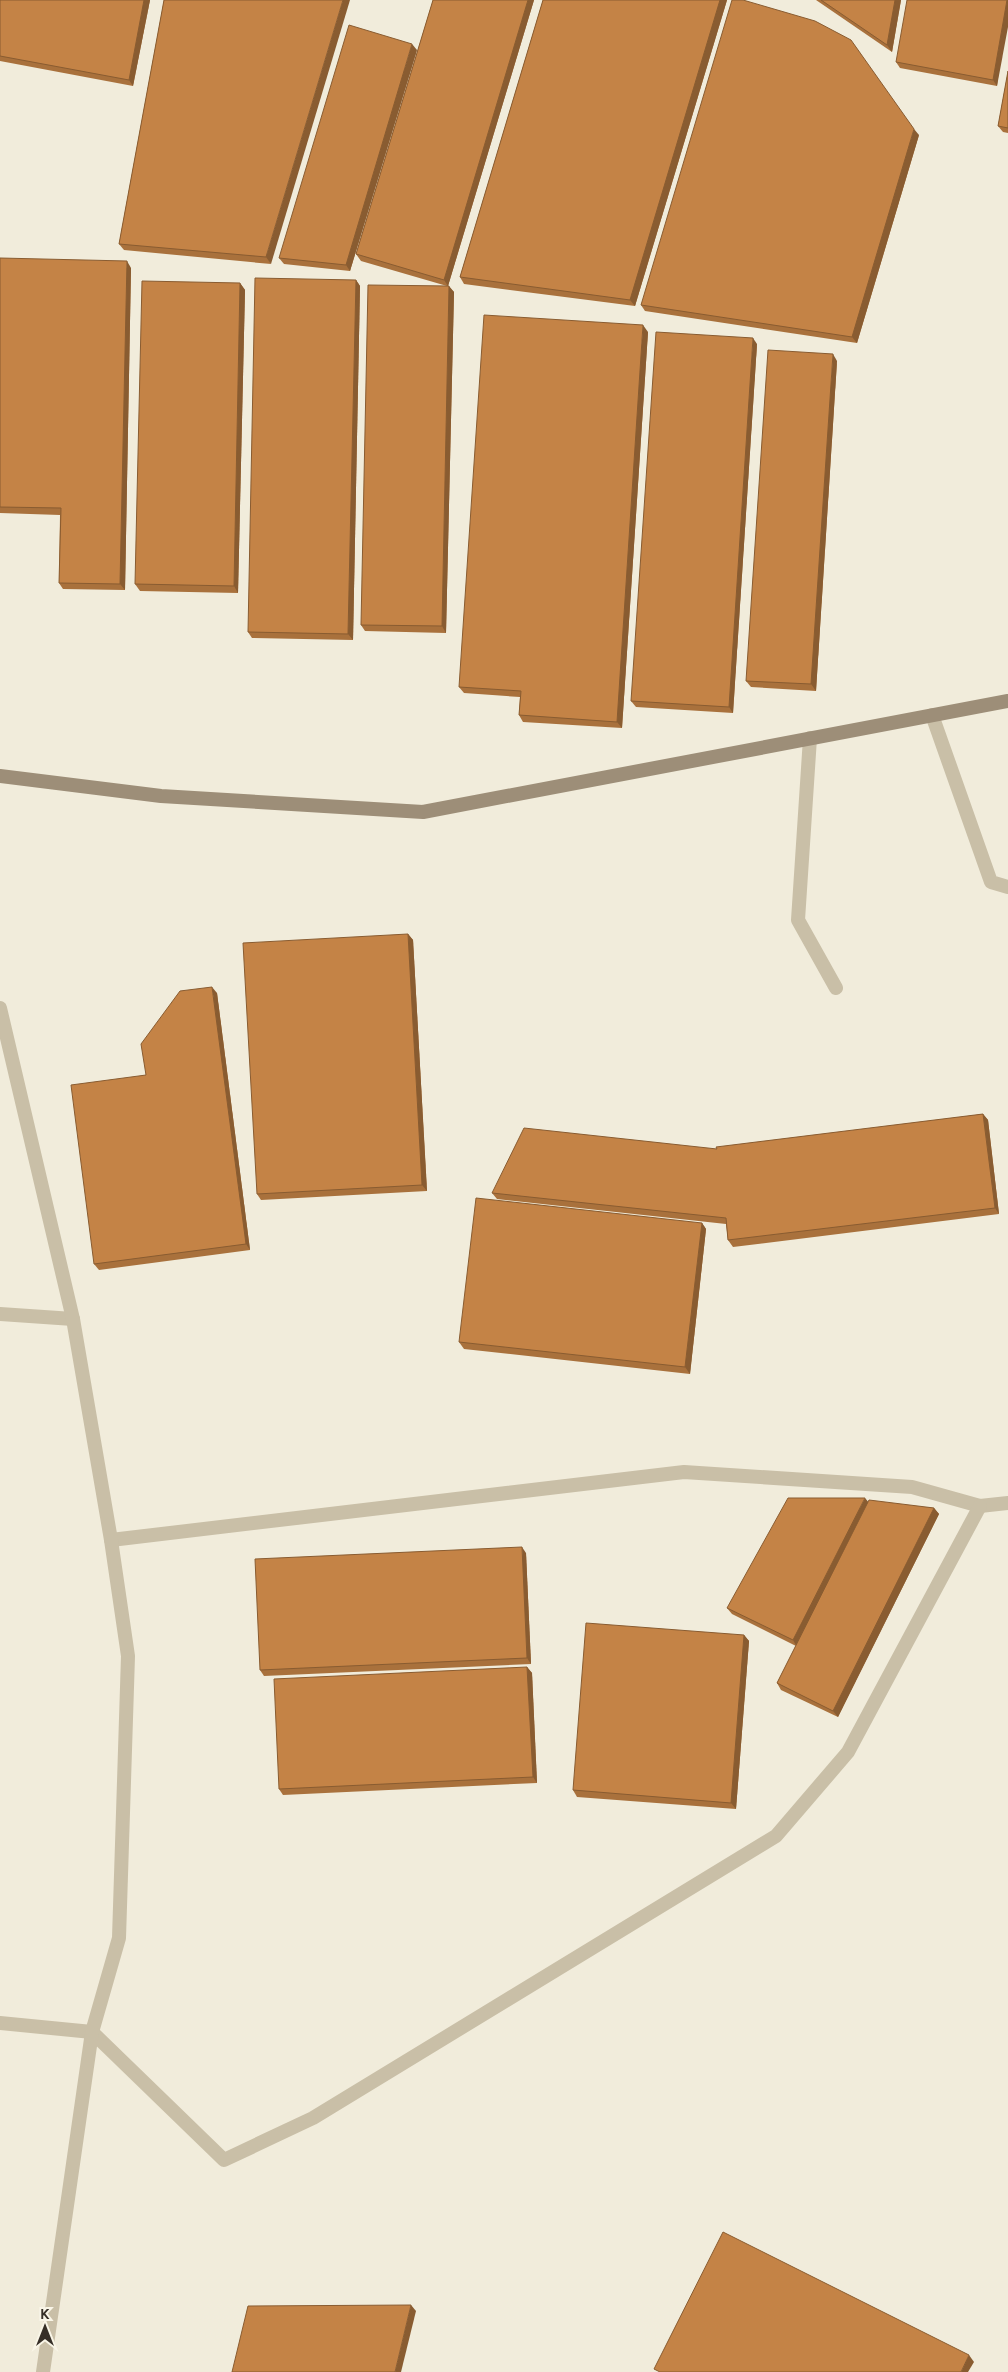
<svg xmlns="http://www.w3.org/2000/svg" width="1008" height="2372" font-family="Figtree,sans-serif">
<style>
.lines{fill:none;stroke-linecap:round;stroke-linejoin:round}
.minor{stroke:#c9bfa7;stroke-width:14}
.tertiary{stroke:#c9bfa7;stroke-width:14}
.secondary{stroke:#9d8e78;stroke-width:14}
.wall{fill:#a9713c}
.shaded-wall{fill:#895c31}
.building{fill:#c48346;stroke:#895c31}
</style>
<rect width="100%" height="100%" fill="#f1ecdb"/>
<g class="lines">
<!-- minor -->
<g class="minor">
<path d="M932,715L991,882L1008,887"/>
<path d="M810,738L798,920L836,988"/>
<path d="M0,1314L73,1319"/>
<path d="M111,1540L684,1472L912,1487L980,1506L1008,1503"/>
<path d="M0,2023L92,2032L224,2160L313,2118L776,1836L848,1752L980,1506"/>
</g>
<!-- tertiary -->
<path class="tertiary" d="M0,1008L73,1319L111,1540L128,1656L119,1938L92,2032L43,2372"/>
<!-- secondary -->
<path class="secondary" d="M0,776L161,796L423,812L1008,701"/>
</g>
<!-- wall -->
<g class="wall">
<path d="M0,0H150L133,86L0,61Z"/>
<path d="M164,0L271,264L124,250L119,244Z"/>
<path d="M433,0H534L448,286L454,292L446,633L365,631L361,625L447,286L361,261L356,254Z"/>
<path d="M543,0H727L635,306L464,284L460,277Z"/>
<path d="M816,0H901L892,52Z"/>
<path d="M1008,0L997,86L900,68L896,62Z"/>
<path d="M417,50L350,271L284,264L279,258Z"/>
<path d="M1008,71V133L1003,132L998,126Z"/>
<path d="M919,135L857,343L645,311L641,305Z"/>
<path d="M0,258L131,268L125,590L63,589L59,583L60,515L0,513Z"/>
<path d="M356,280L360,286L353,640L252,638L248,632Z"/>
<path d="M240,283L245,290L238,593L140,591L135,584Z"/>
<path d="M648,332L622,728L523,722L519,715L520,697L464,693L459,687Z"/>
<path d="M757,344L733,713L636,707L631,701Z"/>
<path d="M837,361L816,691L751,687L746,681Z"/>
<path d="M408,934L413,940L427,1191L261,1200L257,1194Z"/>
<path d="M217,993L250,1250L99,1270L94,1264L146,1075Z"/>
<path d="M983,1114L988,1120L999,1214L733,1247L728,1240L726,1224L497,1199L492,1193L717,1149Z"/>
<path d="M702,1223L706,1229L690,1374L464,1349L459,1342Z"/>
<path d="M868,1502L934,1508L939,1514L838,1717L781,1690L777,1683L796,1646L732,1614L727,1608Z"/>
<path d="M526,1553L531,1664L264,1676L260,1670Z"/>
<path d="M744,1635L749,1641L736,1809L577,1797L573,1790Z"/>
<path d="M527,1667L532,1673L537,1783L283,1795L279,1789Z"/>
</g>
<!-- shaded-wall -->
<g class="shaded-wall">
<path d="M144,0H150L133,86L129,80Z"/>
<path d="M343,0H350L271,264L266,257Z"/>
<path d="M528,0H534L448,286L444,280Z"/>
<path d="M720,0H727L635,306L630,300Z"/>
<path d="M895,0H901L892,52L887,45Z"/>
<path d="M1007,0H1008V27L997,86L993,80Z"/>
<path d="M412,44L417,50L350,271L346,265Z"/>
<path d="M914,129L919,135L857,343L852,337Z"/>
<path d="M127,261L131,268L125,590L120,584Z"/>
<path d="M356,280L360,286L353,640L348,634Z"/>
<path d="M240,283L245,290L238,593L234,586Z"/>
<path d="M449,286L454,292L446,633L442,626Z"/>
<path d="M643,325L648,332L622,728L617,722Z"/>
<path d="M753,338L757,344L733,713L729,707Z"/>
<path d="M833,354L837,361L816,691L811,684Z"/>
<path d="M408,934L413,940L427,1191L422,1185Z"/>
<path d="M212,987L217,993L250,1250L246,1244Z"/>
<path d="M983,1114L988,1120L999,1214L995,1208Z"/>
<path d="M702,1223L706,1229L690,1374L685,1367Z"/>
<path d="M865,1498L870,1504L797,1647L793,1640Z"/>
<path d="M934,1508L939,1514L838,1717L833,1711Z"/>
<path d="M522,1547L526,1553L531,1664L527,1658Z"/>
<path d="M744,1635L749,1641L736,1809L731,1803Z"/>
<path d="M527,1667L532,1673L537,1783L533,1777Z"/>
<path d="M411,2305L416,2311L401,2372H395Z"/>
<path d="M969,2355L974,2362L968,2372H961Z"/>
</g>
<!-- building -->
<g class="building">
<path d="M0,0H144L129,80L0,56Z"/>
<path d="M164,0H343L266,257L119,244Z"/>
<path d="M433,0H528L444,280L356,254Z"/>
<path d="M543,0H720L630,300L460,277Z"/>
<path d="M732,0H743L815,21L851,40L914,129L852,337L641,305Z"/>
<path d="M821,0H895L887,45Z"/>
<path d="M907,0H1007L993,80L896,62Z"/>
<path d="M349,25L412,44L346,265L279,258Z"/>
<path d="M1008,71V128L998,126Z"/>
<path d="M0,258L127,261L120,584L59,583L61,508L0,507Z"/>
<path d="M255,278L356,280L348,634L248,632Z"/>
<path d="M142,281L240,283L234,586L135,584Z"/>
<path d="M368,285L449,286L442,626L361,625Z"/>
<path d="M484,315L643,325L617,722L519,715L521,691L459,687Z"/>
<path d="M656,332L753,338L729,707L631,701Z"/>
<path d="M768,350L833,354L811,684L746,681Z"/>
<path d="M408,934L422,1185L257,1194L243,943Z"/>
<path d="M212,987L246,1244L94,1264L71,1085L146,1075L141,1044L180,991Z"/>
<path d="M983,1114L995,1208L728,1240L726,1218L492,1193L524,1128L717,1149L716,1147Z"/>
<path d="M476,1198L702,1223L685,1367L459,1342Z"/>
<path d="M788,1498H865L793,1640L727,1608Z"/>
<path d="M869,1500L934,1508L833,1711L777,1683Z"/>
<path d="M522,1547L527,1658L260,1670L255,1559Z"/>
<path d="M586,1623L744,1635L731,1803L573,1790Z"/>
<path d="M527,1667L533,1777L279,1789L274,1679Z"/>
<path d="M723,2232L969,2355L961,2372H660L654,2369Z"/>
<path d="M411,2305L395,2372H232L248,2306Z"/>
</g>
<!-- north arrow -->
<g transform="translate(45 2327)" stroke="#f9f5e7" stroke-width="4" paint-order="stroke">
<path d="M0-4L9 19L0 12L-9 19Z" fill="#362f27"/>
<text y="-8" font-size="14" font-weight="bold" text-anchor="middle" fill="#362f27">K</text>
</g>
</svg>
